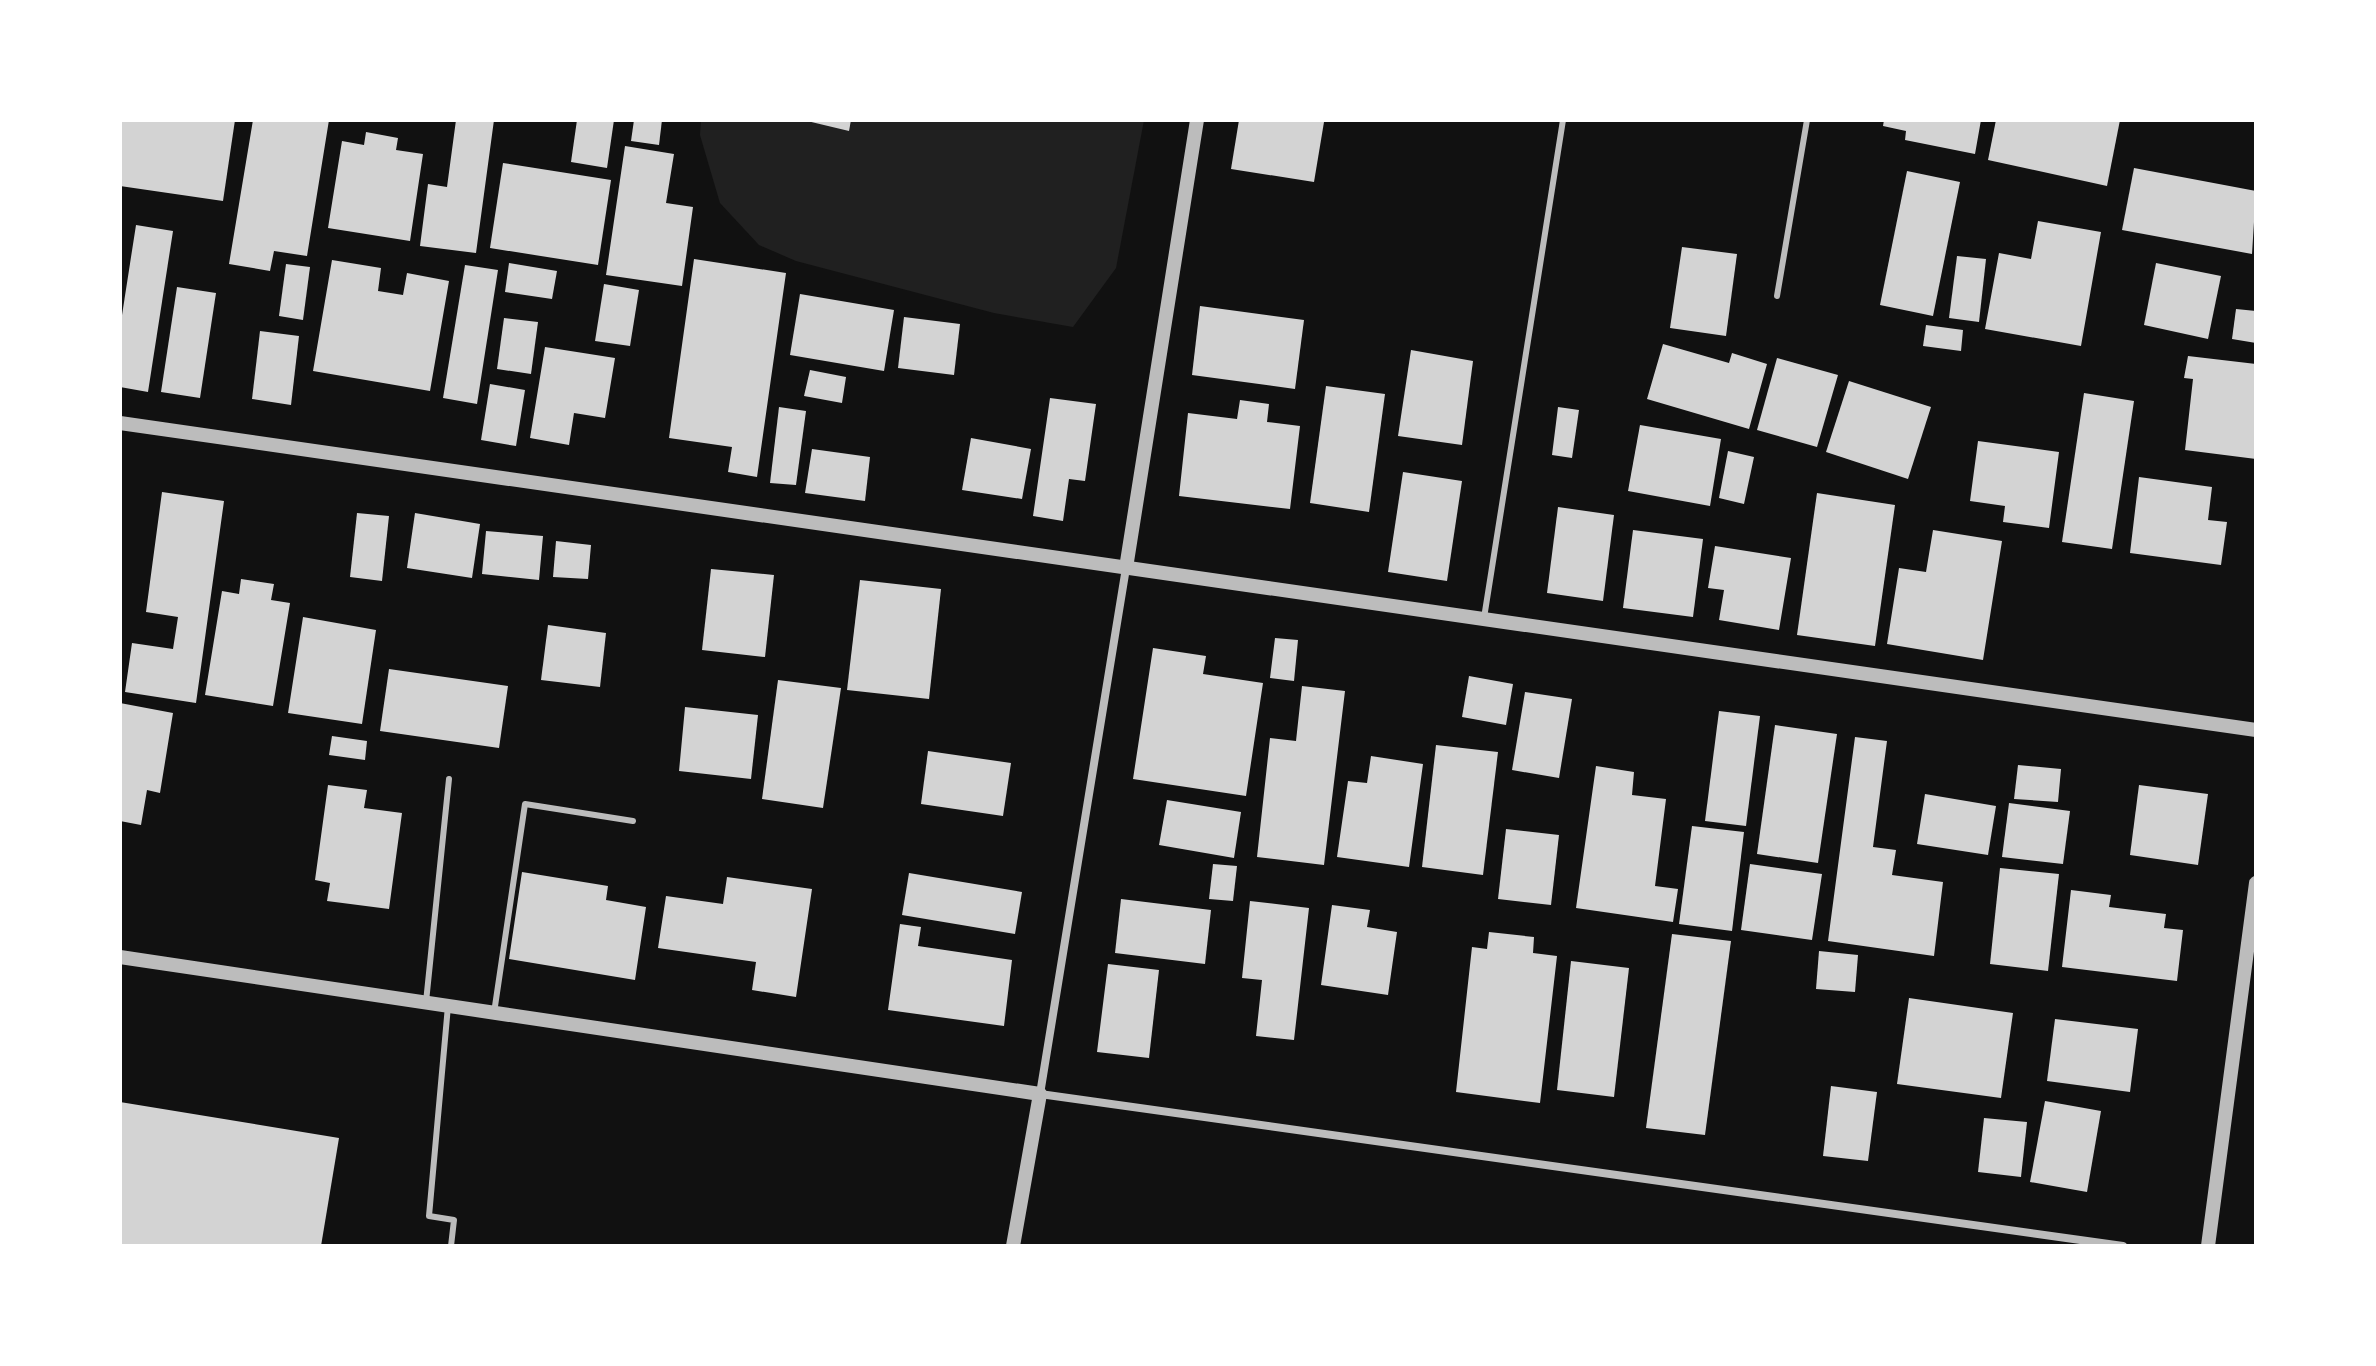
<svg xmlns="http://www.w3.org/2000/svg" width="2376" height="1366" font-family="Merriweather,serif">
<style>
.green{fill:#202020}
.building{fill:#d3d3d3}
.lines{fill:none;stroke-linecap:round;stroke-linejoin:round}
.service{stroke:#bcbcbc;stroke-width:6}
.minor{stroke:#bcbcbc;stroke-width:8}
.tertiary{stroke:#bcbcbc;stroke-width:14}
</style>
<rect width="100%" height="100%" fill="#111"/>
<!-- green -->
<path class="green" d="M701,120H1144L1116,268L1073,327L994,313L796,261L759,245L720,203L700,135Z"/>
<!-- building -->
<g class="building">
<path d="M120,120H235L223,201L120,186Z"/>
<path d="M253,120H329L307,256L274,251L270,271L229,264Z"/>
<path d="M456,120H494L476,253L420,246L428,184L447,187Z"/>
<path d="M577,120H614L607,168L571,162Z"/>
<path d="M634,120H662L659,145L631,141Z"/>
<path d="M803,120H851L849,131Z"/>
<path d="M1239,120L1324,122L1314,182L1231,169Z"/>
<path d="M1884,120H1981L1975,154L1905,140L1906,131L1883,126Z"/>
<path d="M1996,120H2120L2107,186L1988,160Z"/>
<path d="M366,132L398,138L396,150L423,154L410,241L328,228L342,141L364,145Z"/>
<path d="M625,146L674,154L666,203L693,207L682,286L606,275Z"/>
<path d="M503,163L611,180L598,265L490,248Z"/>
<path d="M2134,168L2256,191L2252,254L2122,230Z"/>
<path d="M1907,171L1960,182L1933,316L1880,305Z"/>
<path d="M2038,221L2101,232L2081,346L1985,329L1999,253L2031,259Z"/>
<path d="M136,225L173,231L148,392L120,387V328Z"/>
<path d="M1682,247L1737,254L1726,336L1670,328Z"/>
<path d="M1957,256L1986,259L1979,322L1949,318Z"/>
<path d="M694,259L786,273L757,477L728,472L732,447L669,438Z"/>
<path d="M332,260L381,268L378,291L403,295L407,273L449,281L430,391L313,371Z"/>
<path d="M509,263L557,271L552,299L505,292Z"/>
<path d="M2156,263L2221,276L2208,339L2144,325Z"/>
<path d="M286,264L310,267L303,320L279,316Z"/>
<path d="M465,265L498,270L477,404L443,398Z"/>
<path d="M604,284L639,290L630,346L595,341Z"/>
<path d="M177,287L216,293L200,398L161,392Z"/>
<path d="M800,294L894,310L884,371L790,355Z"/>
<path d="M1200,306L1304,320L1295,389L1192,375Z"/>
<path d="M2236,309L2256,311V343L2232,339Z"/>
<path d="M904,317L960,324L954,375L898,368Z"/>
<path d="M504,318L538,322L531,374L497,369Z"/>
<path d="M1926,325L1963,330L1961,351L1923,346Z"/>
<path d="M260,331L299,336L291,405L252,399Z"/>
<path d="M1663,344L1729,363L1732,353L1767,364L1749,429L1647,399Z"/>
<path d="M545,347L615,358L605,418L574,413L569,445L530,438Z"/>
<path d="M1411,350L1473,361L1462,445L1398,436Z"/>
<path d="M2188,356L2256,364V459L2185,450L2193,379L2184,378Z"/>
<path d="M1777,358L1838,375L1817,447L1757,430Z"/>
<path d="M810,370L846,377L842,403L804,396Z"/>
<path d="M1849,381L1931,407L1908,479L1826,452Z"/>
<path d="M490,384L525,390L516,446L481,440Z"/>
<path d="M1326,386L1385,394L1369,512L1310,503Z"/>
<path d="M2084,393L2134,401L2112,549L2062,542Z"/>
<path d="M1050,398L1096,404L1085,481L1069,479L1063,521L1033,516Z"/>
<path d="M1240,400L1269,404L1267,422L1300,426L1290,509L1179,496L1188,413L1237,419Z"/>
<path d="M779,407L806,411L796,485L770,483Z"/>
<path d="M1558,407L1579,410L1572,458L1552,455Z"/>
<path d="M1640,425L1721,439L1710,506L1628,491Z"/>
<path d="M971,438L1031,449L1022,499L962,490Z"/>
<path d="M1978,441L2059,452L2049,528L2003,522L2005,506L1970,501Z"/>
<path d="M812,449L870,457L865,501L805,493Z"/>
<path d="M1728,451L1754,457L1744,504L1719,498Z"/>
<path d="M1403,472L1462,481L1447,581L1388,572Z"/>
<path d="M2139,477L2212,487L2208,520L2227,522L2221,565L2130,553Z"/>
<path d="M162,492L224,501L196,703L125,692L132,643L173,649L178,617L146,612Z"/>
<path d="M1817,493L1895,505L1875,646L1797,635Z"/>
<path d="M1558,507L1614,515L1603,601L1547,593Z"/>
<path d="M357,513L389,516L382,581L350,577Z"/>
<path d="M415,513L480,524L472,578L407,568Z"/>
<path d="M1633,530L1703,539L1693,617L1623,608Z"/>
<path d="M1933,530L2002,541L1983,660L1887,644L1899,568L1926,572Z"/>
<path d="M486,531L543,536L539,580L482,574Z"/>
<path d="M556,541L591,545L588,579L553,577Z"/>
<path d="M1715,546L1791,558L1779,630L1719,620L1724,590L1708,588Z"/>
<path d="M711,569L774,575L765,657L702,650Z"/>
<path d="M241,579L274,584L271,600L290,603L273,706L205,695L222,591L239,594Z"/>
<path d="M860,580L941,589L929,699L847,690Z"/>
<path d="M303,617L376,630L362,724L288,713Z"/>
<path d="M548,625L606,633L600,687L541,680Z"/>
<path d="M1275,638L1298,640L1294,681L1270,678Z"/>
<path d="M1153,648L1206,656L1203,674L1263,683L1246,796L1133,779Z"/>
<path d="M389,669L508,686L499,748L380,731Z"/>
<path d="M1469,676L1513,684L1506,725L1462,717Z"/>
<path d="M778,680L841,688L823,808L762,799Z"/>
<path d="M1302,686L1345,691L1324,865L1257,857L1270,738L1296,741Z"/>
<path d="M1525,692L1572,699L1559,778L1512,770Z"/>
<path d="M120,703L173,713L160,793L147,790L141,825L120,821Z"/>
<path d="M685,707L758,715L751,779L679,771Z"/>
<path d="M1719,711L1760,716L1746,826L1705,821Z"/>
<path d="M1775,725L1837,734L1818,863L1757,854Z"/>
<path d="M332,736L367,741L365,760L329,755Z"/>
<path d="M1855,737L1887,741L1873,847L1896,850L1892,875L1943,882L1934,956L1828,941Z"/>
<path d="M1436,745L1498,752L1483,875L1422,867Z"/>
<path d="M928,751L1011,763L1003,816L921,804Z"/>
<path d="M1371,756L1423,764L1409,867L1337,857L1348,781L1367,783Z"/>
<path d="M2018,765L2061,769L2058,802L2014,799Z"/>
<path d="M1596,766L1634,772L1632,795L1666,799L1655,886L1678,889L1673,922L1576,908Z"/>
<path d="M328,785L367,790L364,808L402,813L389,909L327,901L330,883L315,880Z"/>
<path d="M2139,785L2208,794L2198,865L2130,855Z"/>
<path d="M1925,794L1996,806L1988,855L1917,844Z"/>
<path d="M1167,800L1241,812L1234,858L1159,845Z"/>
<path d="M2009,803L2070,811L2063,864L2002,857Z"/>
<path d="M1692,826L1744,832L1732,931L1679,924Z"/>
<path d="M1506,829L1559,835L1551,905L1498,899Z"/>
<path d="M1213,864L1237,866L1233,901L1209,899Z"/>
<path d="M1750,864L1822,874L1812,940L1741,930Z"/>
<path d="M2000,868L2059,874L2048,971L1990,964Z"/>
<path d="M522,872L608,886L606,900L646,907L635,980L509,959Z"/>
<path d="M909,873L1022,892L1015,934L902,915Z"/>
<path d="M727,877L812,889L796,997L752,990L756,962L658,948L666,896L723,904Z"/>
<path d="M2071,890L2111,895L2109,907L2166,914L2164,928L2183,930L2177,981L2062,967Z"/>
<path d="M1121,899L1211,910L1205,964L1115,953Z"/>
<path d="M1250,901L1309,908L1294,1040L1256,1036L1262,980L1242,978Z"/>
<path d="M1332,905L1370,910L1367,927L1397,932L1388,995L1321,985Z"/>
<path d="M900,924L921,927L918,946L1012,960L1004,1026L888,1010Z"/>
<path d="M1489,932L1534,937L1533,953L1557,956L1540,1103L1456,1092L1472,947L1487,949Z"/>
<path d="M1672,934L1731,941L1705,1135L1646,1128Z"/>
<path d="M1819,951L1858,955L1855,992L1816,989Z"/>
<path d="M1571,961L1629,968L1614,1097L1557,1090Z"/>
<path d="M1108,964L1159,970L1149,1058L1097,1052Z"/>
<path d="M1909,998L2013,1013L2001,1098L1897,1084Z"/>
<path d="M2055,1019L2138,1029L2130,1092L2047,1081Z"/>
<path d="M1831,1086L1877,1092L1868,1161L1823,1156Z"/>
<path d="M2045,1101L2101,1111L2087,1192L2030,1182Z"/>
<path d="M120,1102L339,1138L321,1246H120Z"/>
<path d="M1984,1118L2027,1122L2021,1177L1978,1172Z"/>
</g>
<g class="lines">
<!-- service -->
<g class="service">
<path d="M1777,296L1807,120"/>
<path d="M1484,618L1563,120"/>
<path d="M426,1002L449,779"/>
<path d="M448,1006L429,1216L454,1220L451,1246"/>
<path d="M494,1013L525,804L633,821"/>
</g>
<!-- minor -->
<path class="minor" d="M1126,568L1040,1094L2123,1246"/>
<!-- tertiary -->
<g class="tertiary">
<path d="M120,423L2256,730"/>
<path d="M1126,568L1197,120"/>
<path d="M120,957L1040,1094L1013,1246"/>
<path d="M2208,1246L2256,883"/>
</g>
</g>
<!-- border -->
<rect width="2376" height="1366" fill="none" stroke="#ffffff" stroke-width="244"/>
</svg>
